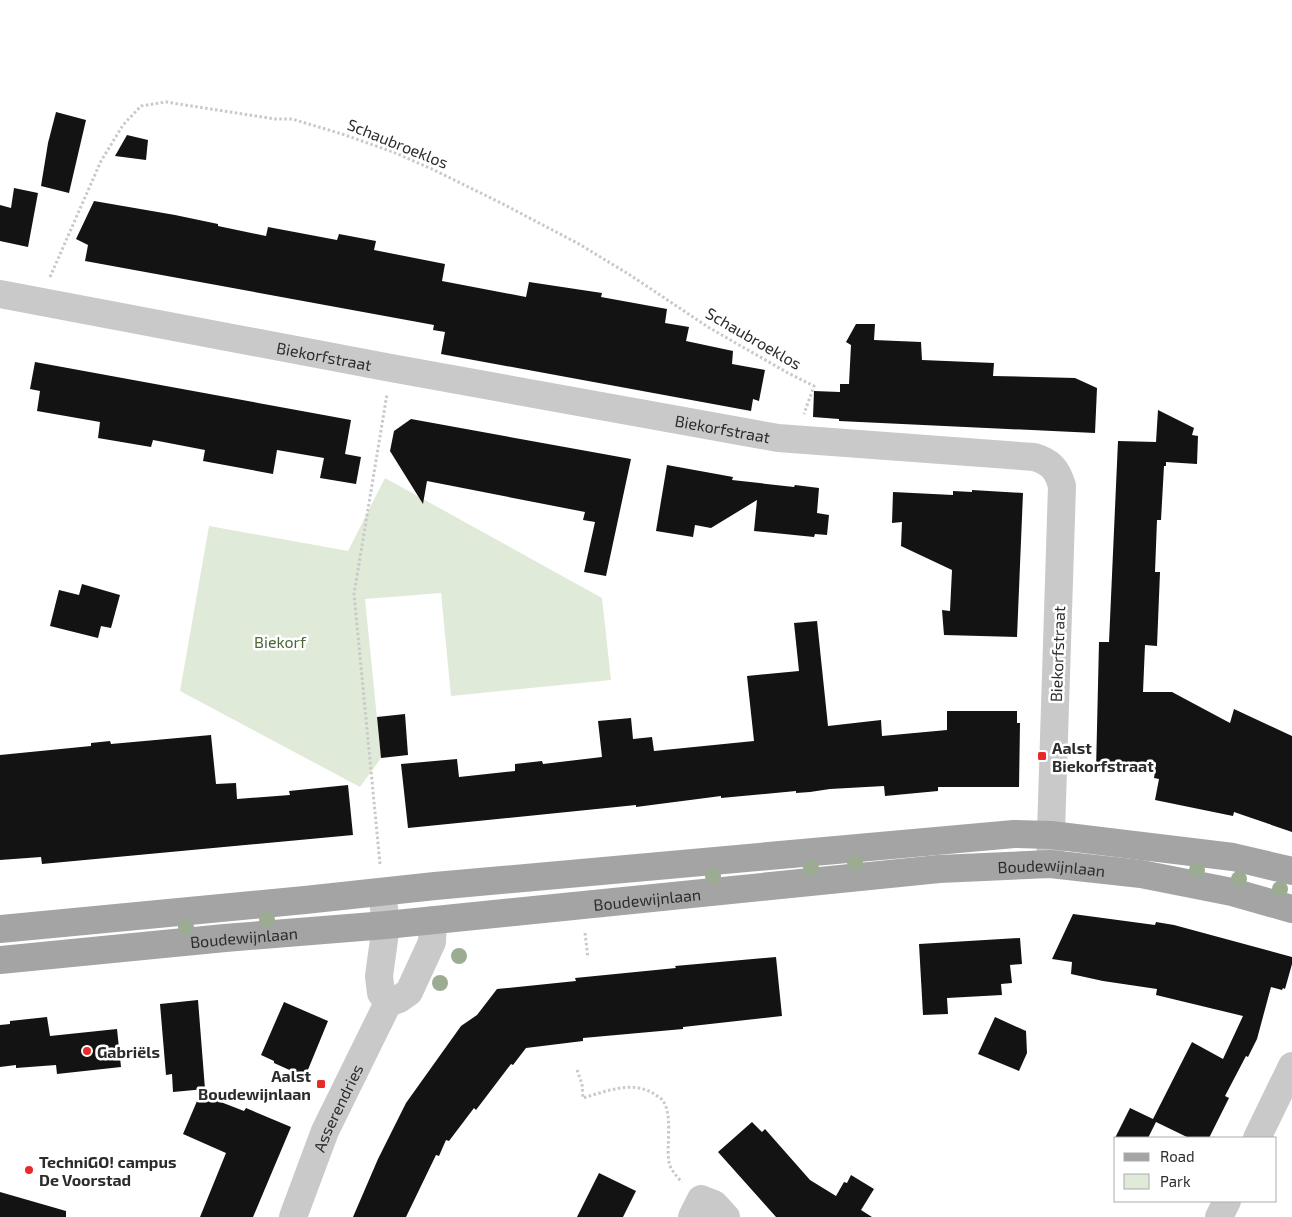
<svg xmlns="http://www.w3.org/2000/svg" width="1292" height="1217" font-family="'Exo 2',sans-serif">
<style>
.green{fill:#e0ead8}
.building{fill:#131313}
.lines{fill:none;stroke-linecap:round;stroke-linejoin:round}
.path{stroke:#c9c9c9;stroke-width:3;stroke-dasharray:2.5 2.5;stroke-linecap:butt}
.minor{stroke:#c9c9c9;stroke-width:28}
.major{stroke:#a4a4a4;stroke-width:28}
.tree{fill:#9cac92}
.poi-dot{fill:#e92a28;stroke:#fff;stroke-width:2}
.labels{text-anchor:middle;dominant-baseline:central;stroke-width:5;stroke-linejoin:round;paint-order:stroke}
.street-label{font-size:16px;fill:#2c2c2c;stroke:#fff}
.park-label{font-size:16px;fill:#4b6839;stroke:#fff}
.poi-label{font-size:16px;font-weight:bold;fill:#2c2c2c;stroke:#fff;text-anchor:start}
</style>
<rect width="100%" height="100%" fill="#fff"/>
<!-- green -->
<path class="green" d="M385,478L602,598L611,680L451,696L441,593L365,599L381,758L360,787L180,691L209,526L348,551Z"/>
<!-- building -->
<g class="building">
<path d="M56,112L86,120L69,193L41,186L48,143Z"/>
<path d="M127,135L148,140L146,160L115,156Z"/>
<path d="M14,188L38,193L28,247L0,241V205L11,208Z"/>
<path d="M94,201L175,215L218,224V226L266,236L268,227L337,240L339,234L376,241L374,250L445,264L442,281L526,297L529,282L602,293L601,297L667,309L665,323L689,327L686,341L733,351L732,364L765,370L759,401L753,399L751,411L441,354L445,332L433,330L434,325L85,261L88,245L76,239Z"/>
<path d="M856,324H875L874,340L921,342L922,360L994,363L993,376L1075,378L1097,388L1095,433L839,421V419L813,417L814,391L840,392V384H849L851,345L846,342Z"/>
<path d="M35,362L351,420L345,454L361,457L356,484L320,478L324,458L277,450L273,474L203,461L205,450L153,440L151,447L98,438L100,422L37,411L40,391L30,389Z"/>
<path d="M1158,410L1194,428L1192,435L1198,436L1197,464L1166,462V466H1164L1161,520H1157L1155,572H1160L1157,646L1145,645L1143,692H1172L1230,723L1234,709L1292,736V832L1234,812L1233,816L1155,800L1159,779L1154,778L1155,772L1096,771L1099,642H1109L1118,441L1156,442Z"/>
<path d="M411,419L631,459L606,576L584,572L595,522L583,520L585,512L427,481L423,504L390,451L394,431Z"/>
<path d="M667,465L733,477L732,480L794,487L795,485L819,488L817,513L829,515L827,535L815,534L814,537L754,531L757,500L711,528L695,525L693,537L656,531Z"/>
<path d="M972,490L1023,493L1017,637L944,635L942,610L950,611L952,570L901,546L902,522L892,523L893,492L953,495V491L972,492Z"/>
<path d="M82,584L120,595L111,628L101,626L98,638L50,626L59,590L79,595Z"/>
<path d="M817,621L828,726L881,720L882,736L947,730V711H1017V723H1020L1019,787H938V791L885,796L884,786L830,789L810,792L796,793V791L721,798V796L636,807V805L408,828L401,764L457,759L459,777L515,771V764L542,761L543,764L602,757L598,721L631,718L633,739L652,737L654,751L754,741L747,676L799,671L794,623Z"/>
<path d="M405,714L408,755L381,758L377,717Z"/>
<path d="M211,735L216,784L236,783L237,799L290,795L289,791L348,785L353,835L42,864L41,857L0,860V755L91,746V743L110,741L111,744Z"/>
<path d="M1073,914L1155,925L1156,922L1174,925L1292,957V964L1285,989L1283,988L1282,990L1271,987L1257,1039L1248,1057L1246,1056L1225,1096L1229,1098L1209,1138H1189L1156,1122L1148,1138H1115L1130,1108L1153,1119L1192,1042L1223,1059L1243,1016L1156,995L1157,989L1103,981L1071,974L1072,962L1052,959Z"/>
<path d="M1020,938L1022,964L1010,965L1012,983L1001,984L1002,995L947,998L948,1014L923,1015L919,944Z"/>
<path d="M776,957L782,1016L683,1027V1029L583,1038V1041L526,1048L513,1065L511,1064L476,1110L474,1108L449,1141L446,1140L439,1156L436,1155L406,1217H353L378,1159L406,1103L461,1026L477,1015L497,989L576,981L575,978L676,968L675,966Z"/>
<path d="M198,1000L205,1089L173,1092L172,1074L166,1075L160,1004Z"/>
<path d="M284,1002L328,1021L305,1077L274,1063V1061L261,1055Z"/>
<path d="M47,1017L50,1036L117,1029L121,1067L57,1074L56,1065L16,1068V1065L0,1067V1025L10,1024V1021Z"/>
<path d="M995,1017L1026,1031L1027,1053L1019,1071L978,1054Z"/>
<path d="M200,1094L244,1111L246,1108L291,1127L253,1217H200L226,1153L183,1134Z"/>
<path d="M752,1122L762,1132L765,1129L810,1180L836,1196L844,1182L847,1183L851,1175L874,1189L861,1210L872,1217H776L718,1152Z"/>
<path d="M599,1173L636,1191L623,1217H577Z"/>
<path d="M0,1192L66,1211V1217H0Z"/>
</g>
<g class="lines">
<!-- path -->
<g class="path">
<path d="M50,277L101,161L123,125L141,106L166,102L275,119H292L342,134L393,152L434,170L503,204L579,244L630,275L708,327L788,373L814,386L804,414"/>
<path d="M380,864L354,594L387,394"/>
<path d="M585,933L588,958"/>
<path d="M577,1070L582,1084L583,1098C607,1091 635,1079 657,1096C658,1096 663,1100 663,1101C673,1115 666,1146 669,1162C670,1169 677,1177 682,1182"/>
</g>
<!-- minor -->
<g class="minor">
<path id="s1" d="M0,294L391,368L778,438L1034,457C1051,462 1057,469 1062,486L1050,864"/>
<path d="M382,892L386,925L379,976L381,993L388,1003"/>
<path d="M1257,1138L1292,1066"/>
<path id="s2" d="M293,1217L325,1131L388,1003L399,999L409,992L432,942L433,920"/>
<path d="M692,1217L701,1199L714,1204L726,1217"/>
<path d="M1219,1217L1227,1201"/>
</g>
<!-- major -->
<g class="major">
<path d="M0,929L305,900L435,886L1014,834L1051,835L1233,857L1292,871"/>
<path id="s3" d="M0,960L225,938L386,925L939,869L1050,864L1141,874L1232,892L1292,909"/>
</g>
</g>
<!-- trees -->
<g class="tree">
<circle cx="855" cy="863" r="8"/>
<circle cx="811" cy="868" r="8"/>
<circle cx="1197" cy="870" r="8"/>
<circle cx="713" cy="876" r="8"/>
<circle cx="1239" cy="879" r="8"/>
<circle cx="1280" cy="889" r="8"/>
<circle cx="267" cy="920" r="8"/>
<circle cx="186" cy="927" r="8"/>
<circle cx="459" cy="956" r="8"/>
<circle cx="440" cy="983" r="8"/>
</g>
<!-- markers -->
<g class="poi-dot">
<rect x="1037" y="751" width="10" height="10" rx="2.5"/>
<circle cx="87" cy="1051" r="5"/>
<rect x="316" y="1079" width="10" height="10" rx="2.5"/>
<circle cx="29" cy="1170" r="5"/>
</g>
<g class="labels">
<!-- street labels -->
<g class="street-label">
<text transform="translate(398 143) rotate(22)">Schaubroeklos</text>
<text transform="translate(754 338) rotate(30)">Schaubroeklos</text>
<text stroke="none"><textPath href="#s1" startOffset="330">Biekorfstraat</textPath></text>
<text stroke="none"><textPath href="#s1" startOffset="735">Biekorfstraat</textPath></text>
<text transform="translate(1057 654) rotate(-88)">Biekorfstraat</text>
<text stroke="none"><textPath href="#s3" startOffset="1056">Boudewijnlaan</textPath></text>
<text stroke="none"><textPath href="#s3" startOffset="650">Boudewijnlaan</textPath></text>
<text stroke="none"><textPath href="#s3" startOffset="245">Boudewijnlaan</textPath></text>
<text stroke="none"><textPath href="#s2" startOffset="118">Asserendries</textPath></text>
</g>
<!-- park labels -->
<g class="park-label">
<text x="280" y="641">Biekorf</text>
</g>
<!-- poi labels -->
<g class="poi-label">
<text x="1052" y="747">Aalst<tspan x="1052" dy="18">Biekorfstraat</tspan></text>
<text x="97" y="1051">Gabriëls</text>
<text x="311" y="1075" text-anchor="end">Aalst<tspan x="311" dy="18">Boudewijnlaan</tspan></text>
<text x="39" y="1161">TechniGO! campus<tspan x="39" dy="18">De Voorstad</tspan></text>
</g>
</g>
<!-- legend -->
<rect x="1114" y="1137" width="162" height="65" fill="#ffffff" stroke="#ababab"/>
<rect x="1124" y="1153" width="25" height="8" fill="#a4a4a4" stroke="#ababab"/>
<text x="1160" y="1162" font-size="15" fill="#2c2c2c">Road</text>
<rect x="1124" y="1174" width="25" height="15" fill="#e0ead8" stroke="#ababab"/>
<text x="1160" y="1187" font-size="15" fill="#2c2c2c">Park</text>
</svg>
